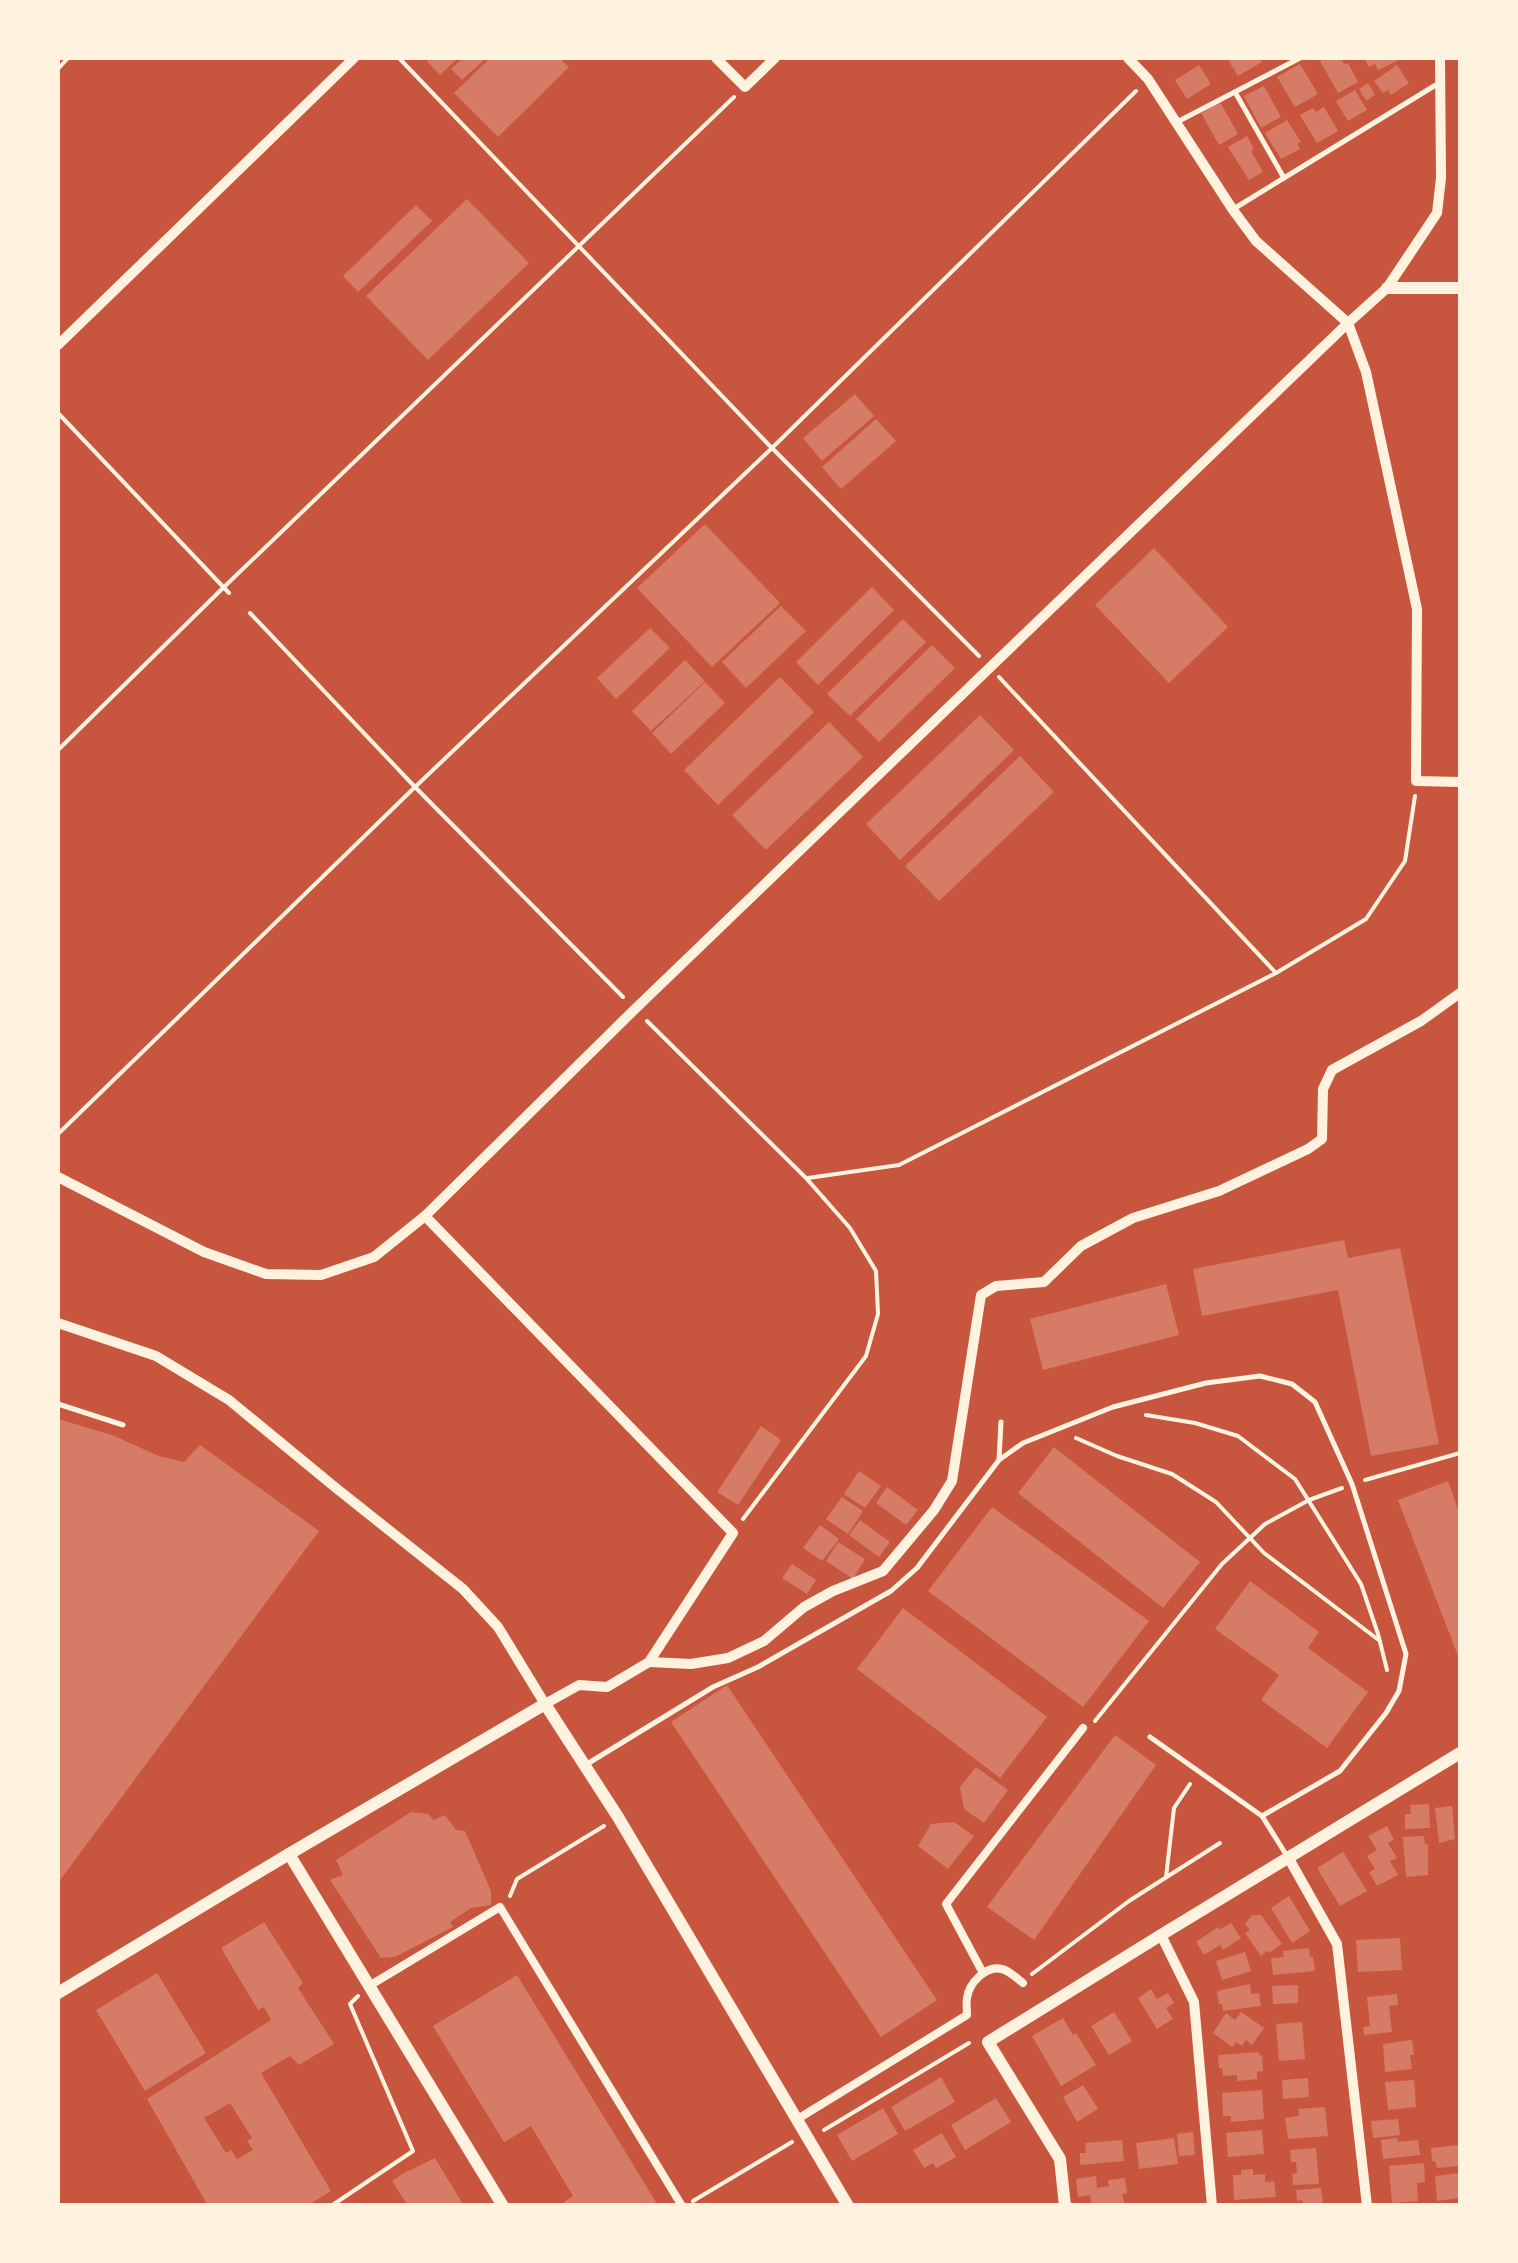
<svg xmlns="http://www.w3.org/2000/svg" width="1518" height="2263" font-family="Figtree,sans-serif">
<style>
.building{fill:#d67c66;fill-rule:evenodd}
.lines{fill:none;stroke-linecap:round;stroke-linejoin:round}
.path{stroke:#fff3e0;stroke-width:4}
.service{stroke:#fff3e0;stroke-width:5}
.pedestrian{stroke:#fff3e0;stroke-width:8}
.minor{stroke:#fff3e0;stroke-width:10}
.tertiary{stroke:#fff3e0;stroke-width:12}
</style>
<rect width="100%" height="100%" fill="#c8553d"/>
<!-- building -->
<g class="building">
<path d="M431,58H458L440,75L427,61Z"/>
<path d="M463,58H486L462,80L451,69Z"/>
<path d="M490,58H559L569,67L498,137L454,93Z"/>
<path d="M1227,58H1259L1262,62L1238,76Z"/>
<path d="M1327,58H1341L1344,64L1348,63L1358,82L1338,93L1320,61Z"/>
<path d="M1364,58H1396L1397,61L1378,70L1375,64L1369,67Z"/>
<path d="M1300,64L1318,94L1295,107L1277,77Z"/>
<path d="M1199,65L1211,84L1187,99L1175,80Z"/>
<path d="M1397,65L1409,83L1391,95L1388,90L1383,93L1374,81Z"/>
<path d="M1368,83L1375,95L1366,101L1359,89Z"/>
<path d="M1264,86L1281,117L1261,128L1244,96Z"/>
<path d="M1355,90L1367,110L1348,121L1336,101Z"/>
<path d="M1220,102L1238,134L1219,145L1201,113Z"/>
<path d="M1324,107L1338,131L1317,143L1300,115L1313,108L1316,112Z"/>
<path d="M1287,120L1301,142L1297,144L1300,149L1281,159L1265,133Z"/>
<path d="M1247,136L1254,149L1251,151L1263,172L1249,180L1228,147Z"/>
<path d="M467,199L529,263L428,360L366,296Z"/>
<path d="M416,205L432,221L358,292L343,276Z"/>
<path d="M855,394L874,416L822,461L803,438Z"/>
<path d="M876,419L896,441L841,489L822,467Z"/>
<path d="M705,524L780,603L712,667L637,588Z"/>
<path d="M1154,548L1228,627L1169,683L1095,605Z"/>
<path d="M872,587L894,610L818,685L796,662Z"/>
<path d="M781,606L806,631L746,688L722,662Z"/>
<path d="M903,619L926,642L850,716L827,694Z"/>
<path d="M650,628L670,648L616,699L597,678Z"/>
<path d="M932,645L955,668L879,742L856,719Z"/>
<path d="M685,660L705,681L651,731L632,711Z"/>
<path d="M780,677L814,712L718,805L684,770Z"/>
<path d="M705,682L725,703L671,754L652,733Z"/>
<path d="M980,715L1014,750L900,860L866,824Z"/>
<path d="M829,722L863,757L766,850L732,815Z"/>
<path d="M1020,756L1054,792L939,901L905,866Z"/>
<path d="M1344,1240L1348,1258L1400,1248L1439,1444L1371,1456L1338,1290L1202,1316L1193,1269Z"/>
<path d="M1166,1284L1179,1335L1043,1370L1030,1319Z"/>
<path d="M58,1419L112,1435L159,1456L184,1462L200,1445L319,1531L58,1883Z"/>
<path d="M761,1426L781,1440L738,1505L717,1492Z"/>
<path d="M1054,1447L1200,1562L1163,1608L1018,1493Z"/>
<path d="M859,1471L881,1486L865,1508L844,1494Z"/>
<path d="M1448,1481L1460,1515V1661L1398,1500Z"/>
<path d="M887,1487L918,1510L906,1525L876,1503Z"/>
<path d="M842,1497L863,1511L848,1534L826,1519Z"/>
<path d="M992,1507L1149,1621L1083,1707L928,1591Z"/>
<path d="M860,1520L890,1542L879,1557L849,1535Z"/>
<path d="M820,1525L839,1539L822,1561L803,1548Z"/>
<path d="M838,1542L865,1559L853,1579L826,1561Z"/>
<path d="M792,1564L816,1580L807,1594L782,1578Z"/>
<path d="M1250,1581L1319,1632L1308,1648L1368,1692L1327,1748L1261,1700L1279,1675L1215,1629Z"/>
<path d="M903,1608L1047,1717L1000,1778L857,1669Z"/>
<path d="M727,1685L937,2000L881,2037L671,1722Z"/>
<path d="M1115,1735L1156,1765L1034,1940L987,1907Z"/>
<path d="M976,1767L1008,1790L984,1823L964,1809L960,1787Z"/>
<path d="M1429,1804L1430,1828L1405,1829V1814H1411L1410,1805Z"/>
<path d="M1452,1806L1455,1839L1439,1843L1435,1808Z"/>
<path d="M411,1812L428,1814L434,1820L445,1815L456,1830L465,1831L491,1891V1905L471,1908L450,1922L453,1927L395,1957L381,1958L330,1880L343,1875L336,1860Z"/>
<path d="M954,1822L974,1836L948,1869L918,1846L931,1824Z"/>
<path d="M1387,1826L1394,1840L1388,1843L1397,1858L1390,1861L1398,1875L1377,1886L1369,1872L1375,1869L1367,1856L1377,1850L1368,1836Z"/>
<path d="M1424,1836L1425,1844H1428V1875L1406,1877L1403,1837Z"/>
<path d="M1343,1852L1367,1891L1340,1906L1317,1868Z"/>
<path d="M1289,1896L1310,1931L1292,1943L1271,1908Z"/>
<path d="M1252,1915H1261L1282,1944L1269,1953L1267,1951L1261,1956L1245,1933L1250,1930L1245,1924Z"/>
<path d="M264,1922L303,1983L298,1988L334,2044L299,2065L290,2056L261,2073L331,2191L307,2206H208L147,2099L271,2020L264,2007L258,2010L221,1948ZM230,2103L252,2138L247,2141L253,2150L237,2159L231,2150L226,2153L204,2118Z"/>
<path d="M1231,1923L1241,1938L1223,1950L1220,1945L1204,1955L1196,1942L1218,1927L1219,1930Z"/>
<path d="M1400,1938L1402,1970L1358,1972L1356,1940Z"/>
<path d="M1309,1948L1310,1957H1313L1315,1971L1273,1975L1271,1958L1284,1957L1283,1951Z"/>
<path d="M1245,1952L1251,1971L1222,1980L1216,1961Z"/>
<path d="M157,1973L206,2053L145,2091L96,2010Z"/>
<path d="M517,1975L656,2202L654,2206H558L573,2196L531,2126L504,2142L433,2026Z"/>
<path d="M1250,1984L1251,1994L1259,1993L1261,2006L1223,2011L1222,2004H1219L1217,1991Z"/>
<path d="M1298,1985V2003L1273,2004L1272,1986Z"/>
<path d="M1151,1989L1157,1999L1168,1993L1174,2003L1166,2008L1173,2019L1157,2029L1138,1998Z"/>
<path d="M1397,1994L1398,2005L1389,2006L1392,2032L1364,2035L1363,2027L1370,2026L1367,1997Z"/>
<path d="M1114,2012L1132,2041L1109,2055L1091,2026Z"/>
<path d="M1241,2012L1264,2028L1252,2045L1246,2040L1242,2046L1236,2042L1232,2047L1213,2033L1226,2013L1235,2020Z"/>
<path d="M1063,2018L1073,2035L1076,2033L1096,2065L1061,2086L1032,2036Z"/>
<path d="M1302,2022L1305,2059L1279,2061L1276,2024Z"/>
<path d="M1412,2040L1414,2055H1410L1412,2069L1385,2072L1383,2044Z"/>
<path d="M1259,2052L1260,2056L1262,2055L1263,2071L1257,2072V2079L1237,2081V2075L1223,2076L1222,2068H1219L1218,2055Z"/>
<path d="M941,2077L955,2102L905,2131L891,2107Z"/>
<path d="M1308,2078L1309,2097L1283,2099L1282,2080Z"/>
<path d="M1414,2080L1416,2107L1388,2110L1385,2082Z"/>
<path d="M1083,2085L1098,2109L1077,2122L1063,2097Z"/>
<path d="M1262,2090L1264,2119L1231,2122V2116H1223L1222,2093Z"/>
<path d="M996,2098L1011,2122L965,2150L951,2125Z"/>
<path d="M1325,2107L1328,2136L1288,2139L1285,2118L1299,2116L1298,2109Z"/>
<path d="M883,2108L898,2134L852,2161L837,2135Z"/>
<path d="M1398,2119L1400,2135L1373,2138L1371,2121Z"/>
<path d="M1262,2130L1264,2154L1228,2157L1226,2133Z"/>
<path d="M1193,2132L1195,2155L1179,2156L1177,2134Z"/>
<path d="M942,2133L956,2157L936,2168L933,2163L924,2168L913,2150Z"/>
<path d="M1174,2138L1178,2164L1139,2169L1136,2143Z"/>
<path d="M1397,2138L1398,2142L1418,2140L1420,2155L1383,2159L1381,2140Z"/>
<path d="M1122,2140L1124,2161L1080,2165V2153H1086L1085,2143Z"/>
<path d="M1460,2145V2166L1437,2168L1435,2161H1432L1431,2148Z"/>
<path d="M1316,2148L1319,2184L1293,2185L1292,2174L1297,2173L1296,2162H1291L1290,2150Z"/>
<path d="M435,2158L464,2206H408L392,2181L402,2174Z"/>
<path d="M1424,2163L1425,2182L1417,2183L1418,2201L1392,2203L1389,2166Z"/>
<path d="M1253,2169V2175L1265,2174V2182L1274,2181L1276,2197L1234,2200L1233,2175H1241V2170Z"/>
<path d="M1460,2173V2198L1437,2201L1435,2176Z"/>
<path d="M1096,2176L1097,2188L1109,2186L1108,2180L1125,2178L1127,2193L1122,2194L1124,2203L1092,2206L1090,2195L1078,2197L1076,2179Z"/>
<path d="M1321,2188L1323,2206H1303L1302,2200L1297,2201L1296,2190Z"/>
</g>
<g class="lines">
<!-- path -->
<g class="path">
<path d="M399,58L767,443L979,656"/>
<path d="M58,69L68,58"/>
<path d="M58,413L229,593"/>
<path d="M250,613L415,787L623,997"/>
<path d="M999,677L1276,973"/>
<path d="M58,750L224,587L734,97"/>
<path d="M647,1021L806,1178L850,1228L876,1271L878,1314L866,1356L743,1519"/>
<path d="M58,1134L415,787L772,448L1136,91"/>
<path d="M808,1178L899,1165L1276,973L1366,919L1405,861L1415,796"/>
<path d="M1146,1415L1195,1423L1238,1436L1295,1479L1361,1584L1378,1634L1387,1670"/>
<path d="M1076,1438L1117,1456L1172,1474L1216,1502L1264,1553L1380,1641"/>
<path d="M1365,1480L1460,1453"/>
<path d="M1095,1721L1222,1564L1265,1524L1309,1500L1342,1488"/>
<path d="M1166,1877L1174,1808L1190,1784"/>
<path d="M510,1896L517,1879L604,1826"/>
<path d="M1032,1974L1129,1901L1220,1843"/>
<path d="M824,2130L969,2043"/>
<path d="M693,2201L792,2142"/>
<path d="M331,2206L413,2151L350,2004L358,1996"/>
</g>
<!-- service -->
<g class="service">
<path d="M1235,92L1284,178"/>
<path d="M1179,121L1300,58"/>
<path d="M1235,208L1439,83"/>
<path d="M58,1404L123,1425"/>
<path d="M999,1460L1001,1422"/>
<path d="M587,1764L713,1687L758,1667L891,1591L917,1568L999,1460L1023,1443L1113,1407L1206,1383L1260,1376L1292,1384L1315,1402L1352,1484L1406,1654L1399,1691L1386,1713L1340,1771L1262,1816L1150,1737"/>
<path d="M1262,1816L1287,1856"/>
</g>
<!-- pedestrian -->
<g class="pedestrian">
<path d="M983,1973L946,1904L1083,1728"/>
<path d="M369,1986L500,1907L682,2206"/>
<path d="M796,2120L967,2015C967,2009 966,2004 967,1998C969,1983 986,1965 1002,1969C1010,1971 1016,1978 1023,1983"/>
</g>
<!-- minor -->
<g class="minor">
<path d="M716,58L745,87L775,58"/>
<path d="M1128,58L1148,79L1233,210L1256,241L1348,323L1366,372L1417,609L1416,781L1460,782"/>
<path d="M58,345L354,58"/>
<path d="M58,1177L204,1252L266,1274L321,1275L374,1257L425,1216L635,1009L1348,323L1387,288L1437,213L1441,178L1440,58"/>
<path d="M58,1323L156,1356L229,1400L336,1488L463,1589L498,1627L545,1704L579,1685L607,1687L649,1662L733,1533L425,1216"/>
<path d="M649,1662L691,1664L728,1658L764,1641L804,1607L833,1591L883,1571L934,1510L952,1481L981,1295L996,1286L1044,1282L1081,1246L1133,1218L1219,1191L1308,1149L1322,1139L1323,1089L1332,1070L1421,1021L1460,993"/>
<path d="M1288,1857L1337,1944L1367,2206"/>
<path d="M1161,1935L1194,2002L1212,2206"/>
</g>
<!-- tertiary -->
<g class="tertiary">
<path d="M1387,288H1460"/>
<path d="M289,1854L503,2206"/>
<path d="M58,1993L289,1854L545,1704L618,1817L848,2206"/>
<path d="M1065,2206L1060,2159L988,2042L1161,1935L1460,1753"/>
</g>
</g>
<!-- border -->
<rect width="1518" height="2263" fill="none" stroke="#fff3e0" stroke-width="120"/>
</svg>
